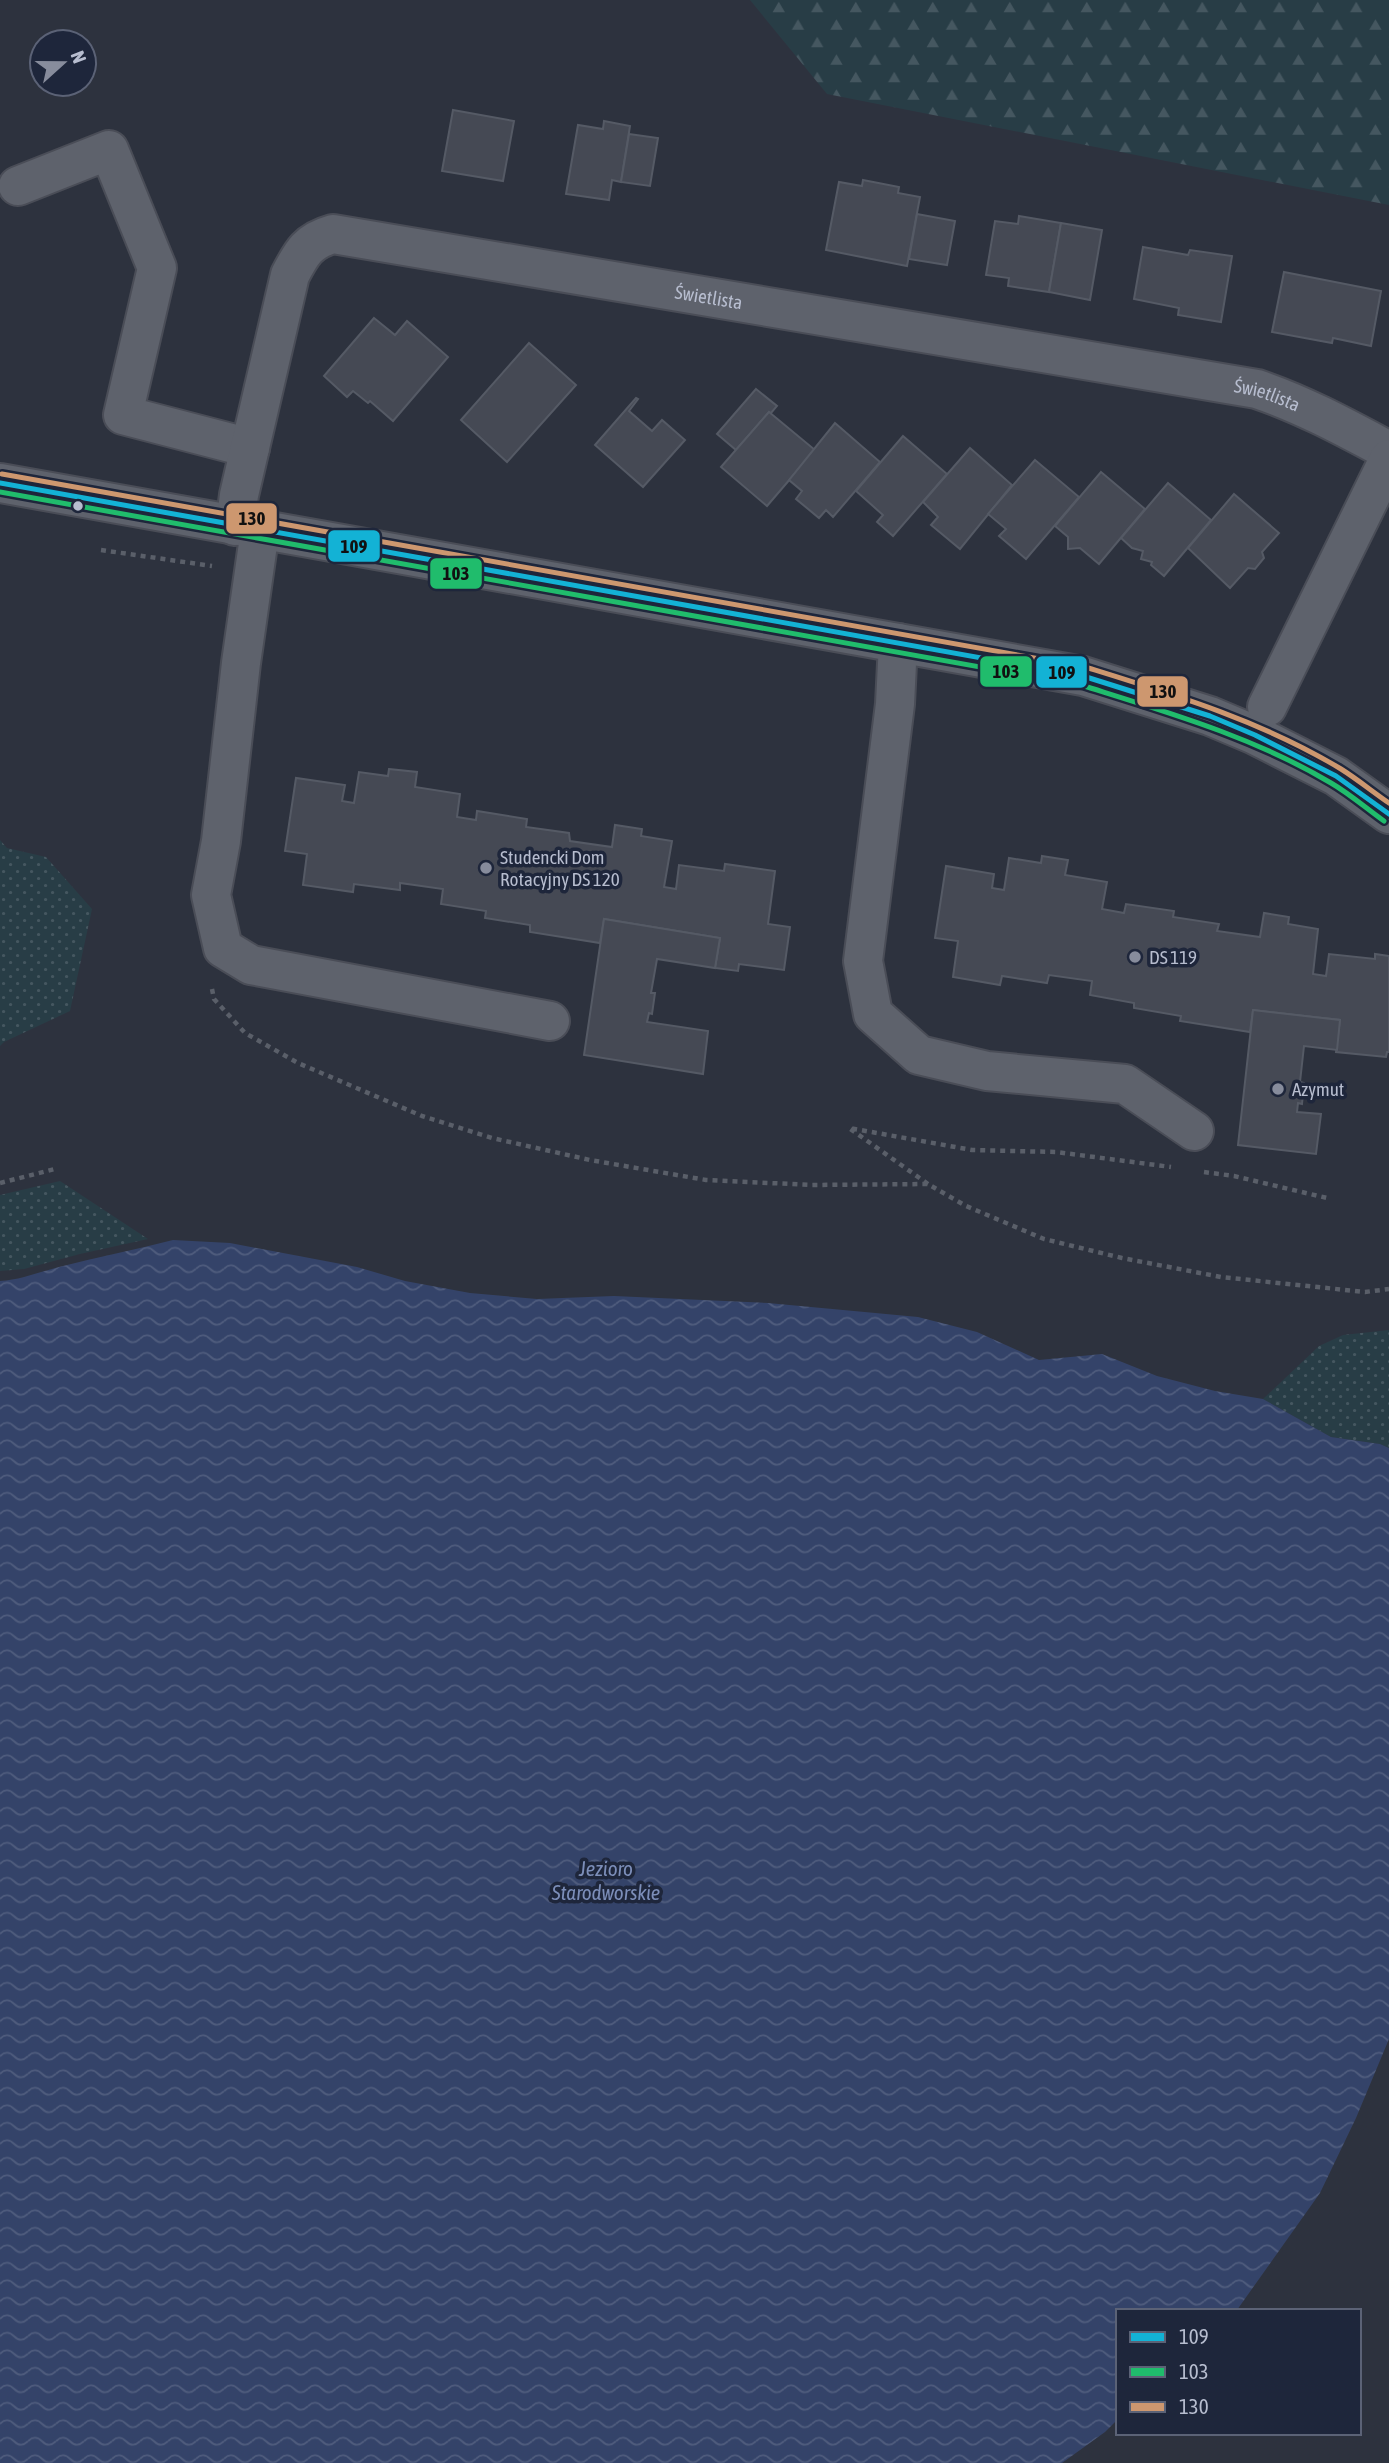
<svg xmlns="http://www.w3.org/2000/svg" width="1389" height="2463" font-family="'Asap Condensed',sans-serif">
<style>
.green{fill:url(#green-dots)}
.forest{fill:url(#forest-firs)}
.water{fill:url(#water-waves)}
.building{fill:#454954;stroke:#555a65;stroke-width:2}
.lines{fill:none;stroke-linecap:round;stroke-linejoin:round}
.minor-casing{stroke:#4a4d57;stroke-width:42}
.path{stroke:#5a5f69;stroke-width:4.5;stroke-dasharray:5 5;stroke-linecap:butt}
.minor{stroke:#5e626c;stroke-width:38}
.bus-1-casing{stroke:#1e263b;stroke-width:10}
.bus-2-casing{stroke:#1e263b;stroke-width:10}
.bus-3-casing{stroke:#1e263b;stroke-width:10}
.bus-1{stroke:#13b2d5;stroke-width:5}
.bus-2{stroke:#20bc6c;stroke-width:5}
.bus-3{stroke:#cd976f;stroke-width:5}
.bus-dot{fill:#b7bdcf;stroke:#1e263b;stroke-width:2.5}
.poi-dot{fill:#878c9c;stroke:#1e263b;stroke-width:2.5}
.labels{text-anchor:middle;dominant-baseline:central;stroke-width:7;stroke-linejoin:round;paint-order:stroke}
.street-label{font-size:19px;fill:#b7bdcf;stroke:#1e263b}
.poi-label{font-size:19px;fill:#b7bdcf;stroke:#1e263b;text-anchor:start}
.water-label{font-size:21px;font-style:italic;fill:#7c8eb9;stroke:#1e263b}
.line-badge{stroke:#1e263b;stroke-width:2.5}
.pale-badge-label{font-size:19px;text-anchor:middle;font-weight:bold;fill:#111}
</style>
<defs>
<pattern id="green-dots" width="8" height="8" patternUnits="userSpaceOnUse" patternTransform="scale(1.75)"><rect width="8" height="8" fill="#283d46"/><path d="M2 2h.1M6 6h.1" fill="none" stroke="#455760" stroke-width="1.8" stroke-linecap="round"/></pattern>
<pattern id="forest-firs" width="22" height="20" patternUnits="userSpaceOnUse" patternTransform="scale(1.75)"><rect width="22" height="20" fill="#283d46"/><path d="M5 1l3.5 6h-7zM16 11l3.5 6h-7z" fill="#455760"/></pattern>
<pattern id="water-waves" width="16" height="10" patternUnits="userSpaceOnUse" patternTransform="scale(1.75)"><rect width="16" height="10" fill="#344369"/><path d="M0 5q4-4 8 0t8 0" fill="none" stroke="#4f5c7d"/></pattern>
</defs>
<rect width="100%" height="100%" fill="#2d323e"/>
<!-- green -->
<g class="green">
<path d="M0,840L7,848L46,857L92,909L70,1011L4,1042L0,1046Z"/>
<path d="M60,1181L148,1239L80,1254L24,1269L0,1271V1195Z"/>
<path d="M1389,1330V1448L1380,1444L1331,1437L1263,1399L1319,1346L1343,1335Z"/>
</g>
<!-- forest -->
<path class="forest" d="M750,0H1389V205L827,94Z"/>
<!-- water -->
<path class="water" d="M173,1240L230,1243L357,1267L405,1281L470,1293L537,1299L614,1296L768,1303L918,1317L977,1332L1039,1360L1102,1354L1157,1376L1215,1391L1263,1399L1331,1437L1380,1444L1389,1448V2039L1356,2118L1320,2193L1237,2310L1118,2311V2419L1105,2432L1062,2463H0V1281C20,1280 39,1272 59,1267C97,1257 135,1250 173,1240Z"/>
<!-- building -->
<g class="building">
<path d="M453,110L514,121L503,181L442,171Z"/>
<path d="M604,121L630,126L621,182L612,180L609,200L566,194L578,125L603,129Z"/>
<path d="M629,134L658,138L650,186L621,182Z"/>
<path d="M863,180L899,187L898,193L920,197L907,266L826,250L839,182L862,186Z"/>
<path d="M917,214L955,221L947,265L909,259Z"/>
<path d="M1019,216L1061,223L1049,292L1008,286L1009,278L986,275L995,221L1018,224Z"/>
<path d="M1061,223L1102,230L1090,300L1049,292Z"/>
<path d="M1143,247L1188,255L1190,250L1232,256L1221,322L1178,315L1179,308L1134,299Z"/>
<path d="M1284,272L1381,291L1371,346L1333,338L1332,343L1272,332Z"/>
<path d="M374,318L395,335L407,321L448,357L393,421L370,401L368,403L353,391L347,397L324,376Z"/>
<path d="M529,343L576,385L507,462L461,420Z"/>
<path d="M756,389L777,406L771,413L769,412L736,450L717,434Z"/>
<path d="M636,398L638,399L629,411L652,431L662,420L685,440L643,487L595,445Z"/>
<path d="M769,412L815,450L767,506L721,467Z"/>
<path d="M835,423L880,462L833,517L826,510L819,518L796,499L802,491L789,480Z"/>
<path d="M903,436L947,474L893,536L877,522L883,515L856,491Z"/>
<path d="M970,448L1012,485L960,549L931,525L938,517L923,502Z"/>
<path d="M1035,460L1079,497L1026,559L999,536L1006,529L988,514Z"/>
<path d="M1101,472L1145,509L1099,564L1080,548L1068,549V537L1055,526Z"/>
<path d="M1168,483L1211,520L1164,576L1151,565L1152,562L1141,559L1143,551L1132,548L1121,538Z"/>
<path d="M1234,494L1279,533L1262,552L1264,558L1255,569L1248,568L1230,588L1188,548Z"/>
<path d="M389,769L417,772L415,787L460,794L457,817L476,820L477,811L527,819L526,827L569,833L570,841L612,847L615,825L642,829L641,836L672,841L664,887L676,889L679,865L724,871L725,864L775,871L768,924L790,927L784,970L739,964L738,971L715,968L720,938L604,919L600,943L530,932V925L485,918L486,911L441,904L443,889L400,883V890L354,884L353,892L303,885L307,854L285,851L296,778L345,785L342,801L354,803L359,772L388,776Z"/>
<path d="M1042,856L1068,860L1065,875L1107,882L1102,909L1124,913L1126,904L1174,911L1173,917L1219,924L1217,931L1260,937L1264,913L1289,917L1288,924L1318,929L1313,974L1326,976L1329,954L1375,959V954L1389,956V1052H1387L1386,1057L1336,1052L1340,1020L1253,1010L1250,1032L1180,1021L1181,1016L1134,1008V1003L1090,995L1092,981L1049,975L1047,983L1002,976L1000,985L953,977L958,941L935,938L946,866L994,874L992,888L1004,890L1009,858L1041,863Z"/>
<path d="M604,919L720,938L715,968L657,959L651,993H655L652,1014L649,1013L647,1022L708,1031L703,1074L584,1055Z"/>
<path d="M1253,1010L1340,1020L1337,1050L1304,1046L1300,1082L1304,1083L1302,1104L1298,1103L1297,1112L1321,1114L1316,1154L1238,1145Z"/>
</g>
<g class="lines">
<defs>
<g id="minor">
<path d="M18,186L109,150L157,268L123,415L250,448"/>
<path d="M0,483L1083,676L1210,716L1255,735L1336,776L1389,814"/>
<path id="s1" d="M235,526L239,495L290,275C302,252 308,241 333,234L1257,389C1304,405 1346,428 1389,451"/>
<path d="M260,530L241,663L221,841L211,895L223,948L251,965L550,1021"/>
<path d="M898,643L895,704L863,961L873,1014L919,1055L987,1071L1125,1084L1194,1131"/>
<path d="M1267,707L1389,459"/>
</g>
</defs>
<!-- minor casing -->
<use href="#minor" class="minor-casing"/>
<!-- path -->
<g class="path">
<path d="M101,550L212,566"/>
<path d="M212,989L214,999L245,1033L298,1063L422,1116L492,1138L590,1160L706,1180L812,1185L928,1184L966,1206L1044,1239L1122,1258L1221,1277L1365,1292L1389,1289"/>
<path d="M1204,1172L1234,1176L1327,1198"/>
<path d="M0,1183L55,1169"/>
<path d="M928,1184L849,1128L972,1150L1056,1152L1171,1167"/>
</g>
<!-- minor -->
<use href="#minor" class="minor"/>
<defs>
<path id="bus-1" d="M0,483L1083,676L1210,716L1255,735L1336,776L1389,814"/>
<path id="bus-2" d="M0,492L1081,685C1167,712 1254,737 1331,783C1350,794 1367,809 1384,821"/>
<path id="bus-3" d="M2,474L1085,667C1172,694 1262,721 1341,769C1357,779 1373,792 1389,803"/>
</defs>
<!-- bus-1 casing -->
<use href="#bus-1" class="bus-1-casing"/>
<!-- bus-2 casing -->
<use href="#bus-2" class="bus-2-casing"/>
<!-- bus-3 casing -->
<use href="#bus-3" class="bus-3-casing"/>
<!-- bus-1 -->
<use href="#bus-1" class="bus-1"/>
<!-- bus-2 -->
<use href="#bus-2" class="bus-2"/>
<!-- bus-3 -->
<use href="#bus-3" class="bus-3"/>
</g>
<!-- markers -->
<circle class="bus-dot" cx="78" cy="506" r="6"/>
<g class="poi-dot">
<circle cx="486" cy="868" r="7"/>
<circle cx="1135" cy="957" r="7"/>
<circle cx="1278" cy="1089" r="7"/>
</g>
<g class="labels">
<!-- street labels -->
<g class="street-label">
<text stroke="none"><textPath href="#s1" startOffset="700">Świetlista</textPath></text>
<text stroke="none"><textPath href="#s1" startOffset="1267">Świetlista</textPath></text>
</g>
<!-- poi labels -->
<g class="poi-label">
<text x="500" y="857">Studencki Dom<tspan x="500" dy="22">Rotacyjny DS 120</tspan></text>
<text x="1149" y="957">DS 119</text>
<text x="1292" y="1089">Azymut</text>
</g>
<!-- water labels -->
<g class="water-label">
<text x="606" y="1868">Jezioro<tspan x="606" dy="24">Starodworskie</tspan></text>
</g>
</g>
<g class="line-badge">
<rect x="225" y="502" width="53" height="33" rx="7" fill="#cd976f"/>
<rect x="327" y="529" width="54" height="34" rx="7" fill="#13b2d5"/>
<rect x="429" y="557" width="54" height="33" rx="7" fill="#20bc6c"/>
<rect x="979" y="655" width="54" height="33" rx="7" fill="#20bc6c"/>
<rect x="1035" y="655" width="53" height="34" rx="7" fill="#13b2d5"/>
<rect x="1136" y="675" width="53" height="33" rx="7" fill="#cd976f"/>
</g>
<g class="pale-badge-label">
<text x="252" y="525">130</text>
<text x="354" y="553">109</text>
<text x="456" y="580">103</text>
<text x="1006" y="678">103</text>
<text x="1062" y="679">109</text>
<text x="1163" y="698">130</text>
</g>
<!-- legend -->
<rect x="1116" y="2309" width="245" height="126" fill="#1e263b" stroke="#5b6276" stroke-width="2"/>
<rect x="1130" y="2332" width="35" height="10" fill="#13b2d5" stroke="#5b6276" stroke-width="2"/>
<text x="1179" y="2344" font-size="21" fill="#b7bdcf">109</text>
<rect x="1130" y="2367" width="35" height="10" fill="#20bc6c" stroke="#5b6276" stroke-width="2"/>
<text x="1179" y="2379" font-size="21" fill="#b7bdcf">103</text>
<rect x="1130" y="2402" width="35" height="10" fill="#cd976f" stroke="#5b6276" stroke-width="2"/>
<text x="1179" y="2414" font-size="21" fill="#b7bdcf">130</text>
<!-- north arrow -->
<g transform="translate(63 63) rotate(69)"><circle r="33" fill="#1e263b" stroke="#5b6276" stroke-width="2"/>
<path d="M0-5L12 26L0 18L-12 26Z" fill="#878c9c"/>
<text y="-10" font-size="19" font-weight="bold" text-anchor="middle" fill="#b7bdcf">N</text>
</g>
</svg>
